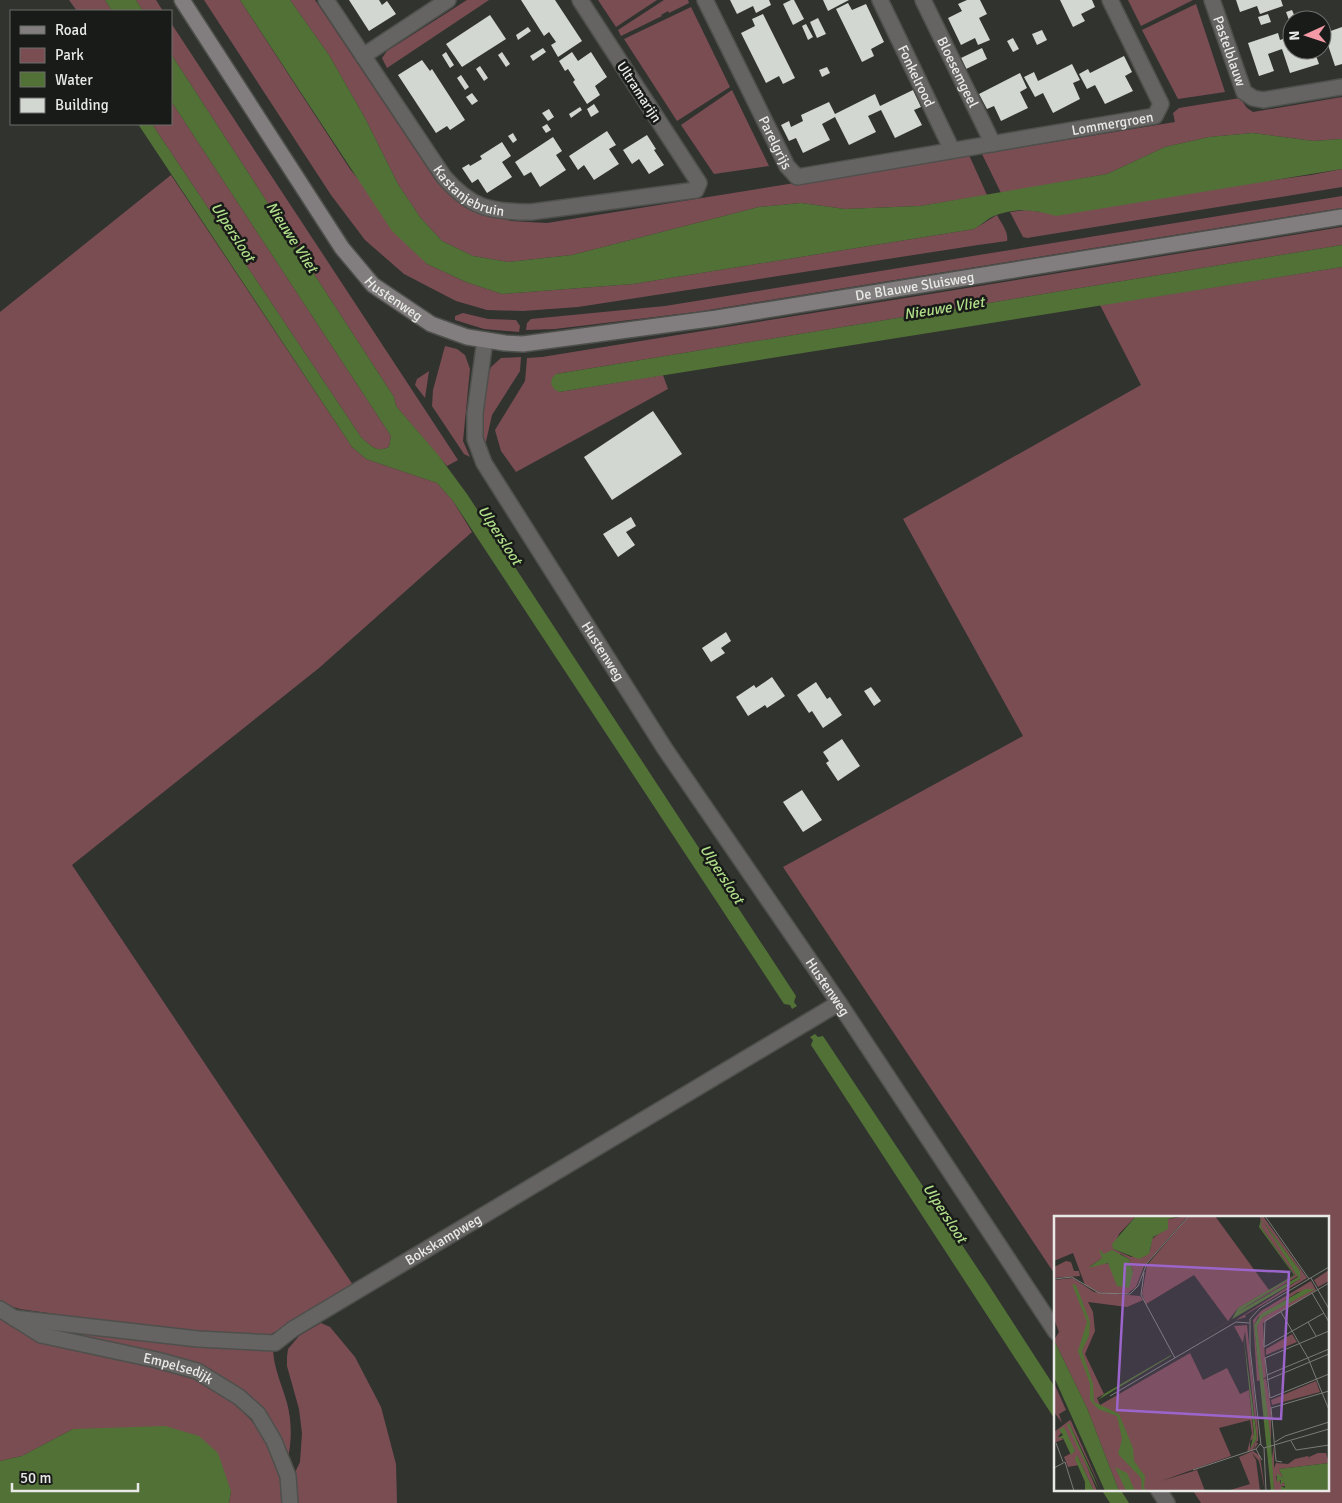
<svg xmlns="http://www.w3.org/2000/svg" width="1342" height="1503" font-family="Signika,sans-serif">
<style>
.green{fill:#7a4d53}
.water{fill:#527136}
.building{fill:#d3d7d1}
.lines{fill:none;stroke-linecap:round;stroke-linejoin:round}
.street-casing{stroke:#4e504c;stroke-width:18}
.secondary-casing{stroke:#4e504c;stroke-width:18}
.street{stroke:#666363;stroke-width:15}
.secondary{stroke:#827d7e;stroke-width:15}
.labels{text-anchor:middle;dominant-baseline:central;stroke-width:5;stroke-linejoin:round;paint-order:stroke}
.street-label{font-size:14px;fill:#e9eae7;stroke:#191b19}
.water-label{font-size:15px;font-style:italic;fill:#b0de89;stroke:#191b19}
.inset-road{fill:none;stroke:#7b7c79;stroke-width:1}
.view{fill:#9c65cb;fill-opacity:0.15;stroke:#9c65cb;stroke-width:2.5}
.inset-edge{fill:none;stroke:#e9eae7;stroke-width:2.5}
</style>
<rect width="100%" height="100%" fill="#31332f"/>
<!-- green -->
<g class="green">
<path d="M69,0H105L112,11H77Z"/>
<path d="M136,0H156L163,11H143Z"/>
<path d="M204,0H240L350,169L427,264L466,282L502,294L633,284L974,229L997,215C1001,223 1009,232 1007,241L978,245L578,307L523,311L487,310L456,301L404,274L365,240L331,195Z"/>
<path d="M290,0H315L436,181L451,196L472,208L493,216L511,221L547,223L969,155L987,195L920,206L845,209L801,203L759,207L572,255L508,262L473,256L442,241L420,217L398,184L365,118L329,55Z"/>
<path d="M467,0H489L387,68L382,58L387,51Z"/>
<path d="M598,0H657L616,27Z"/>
<path d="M664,0H688L689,3L669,13L668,11L661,15L662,16L621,36L618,30Z"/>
<path d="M1128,0H1193L1141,26Z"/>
<path d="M1196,4L1225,92L1178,99L1142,30Z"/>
<path d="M691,7L730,87L677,121L624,39Z"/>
<path d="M171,23L458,460L447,466L396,406L394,397L171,54Z"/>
<path d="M732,90L769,166L714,174L681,125Z"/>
<path d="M1342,97V139L1313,141L1253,133L1209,137L1165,147L1107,174L1001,193L982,154L1175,122L1173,113L1179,108L1240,98L1247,108L1253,112Z"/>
<path d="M171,101L391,436L389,447C376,453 371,446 361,437L152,124H171Z"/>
<path d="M1342,169V187L1027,238L1023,237L1010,212L1027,210L1041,212L1311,175Z"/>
<path d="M171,175L352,447L366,459L437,483L453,501L472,532L319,668L72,865L355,1288L315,1312L269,1335L243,1337L130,1325L20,1309L0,1303V312Z"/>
<path d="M1342,196V208L696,312L555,329L526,330L527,323L531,319L665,306Z"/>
<path d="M1342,227V245L556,374L559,392L663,375L668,389L516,472L501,451L495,430L525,381L527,358L542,357Z"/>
<path d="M1342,267V1503H1201L1192,1489H1328V1217H1056V1276L783,867L1023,736L903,519L1141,385L1100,305Z"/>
<path d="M463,313L488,319L516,320L520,326L519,332L484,329L455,320V316Z"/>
<path d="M445,346L457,349L465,355L470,369L463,441L470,457L464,454L432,406L433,390Z"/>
<path d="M521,357L520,371L492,415L485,446L481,427L486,382L491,367L501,358Z"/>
<path d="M429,371L425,398L415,385L417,379Z"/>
<path d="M0,1318L11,1326L31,1336C60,1343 90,1350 120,1357C137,1361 155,1364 172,1370C235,1392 279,1434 285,1503H229L231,1491L73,1429L22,1456L0,1461Z"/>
<path d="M321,1323L330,1327L355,1357L381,1407L396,1464L397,1503H295L292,1479L300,1462L302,1433L299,1409L287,1366V1357L288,1349L299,1336Z"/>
<path d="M44,1327L273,1350C274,1369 282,1385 287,1403C292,1422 292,1442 287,1462L243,1393L75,1336Z"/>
</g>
<!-- water -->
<g class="water">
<path d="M105,0H136L143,11H112Z"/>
<path d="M240,0H290L329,55L365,118L398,184L420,217L442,241L473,256L508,262L572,255L759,207L801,203L845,209L920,206L1107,174L1165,147L1209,137L1253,133L1313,141L1342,139V169L1056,216C1036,210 1015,207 994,216C987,219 981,225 974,229L633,284L502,294L466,282L427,264L392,231Z"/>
<path d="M171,54L394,397L396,406L439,456L467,494L796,996L794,1002L797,1006L792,1009L790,1005L784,1004L453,501L437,483L366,459L352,447L138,124H152L361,437C371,446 376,453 389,447L391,436L171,101Z"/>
<path d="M1342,245V267L559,392L554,389L551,384L552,378L556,374Z"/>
<path d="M815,1034L818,1037L823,1036L990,1287L1056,1389V1421L811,1045L813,1040L810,1037Z"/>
<path d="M165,1426L199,1436L218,1453L231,1491L229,1503H0V1461L22,1456L73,1429Z"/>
<path d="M1101,1489H1120L1129,1503H1110Z"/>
</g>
<!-- building -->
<g class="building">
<path d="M349,0H379L382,5L387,1L396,14L369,31Z"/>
<path d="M521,0H555L582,41L558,57L551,45L556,42L549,32L544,36Z"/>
<path d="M730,0H769L771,5L756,13L753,6L737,14Z"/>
<path d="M791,0H794L804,19L793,25L783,4Z"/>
<path d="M823,0H849L828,11Z"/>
<path d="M967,0H980L987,14L979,18L990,40L978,45L975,38L961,45L948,18L962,11L958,4Z"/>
<path d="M1060,0H1092L1095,7L1081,14L1085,21L1073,27Z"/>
<path d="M1236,0H1281L1283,6L1260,14L1257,6L1240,12Z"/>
<path d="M848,3L852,10L866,4L884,42L871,49L874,56L862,62L836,9Z"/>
<path d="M1292,10L1295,17L1289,20L1286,12Z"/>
<path d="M763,14L795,78L783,84L779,76L766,83L741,33L755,26L752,19Z"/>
<path d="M1268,14L1271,22L1261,25L1258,17Z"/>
<path d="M490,15L506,39L462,67L446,44Z"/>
<path d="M818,18L826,34L817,38L810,22Z"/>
<path d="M806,24L813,37L808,40L802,26Z"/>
<path d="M1322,26L1325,33L1342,27V64L1335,66L1327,42L1322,44Z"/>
<path d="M528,27L531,31L518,40L516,35Z"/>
<path d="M1042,30L1047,40L1037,45L1032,34Z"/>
<path d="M1278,33L1280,40L1292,36V50H1314L1319,64L1290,73L1282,49L1268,54L1274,71L1259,76L1248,43Z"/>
<path d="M1013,38L1019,49L1013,52L1007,41Z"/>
<path d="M543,48L546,52L533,61L530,56Z"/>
<path d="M982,48L987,59L966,69L961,58Z"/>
<path d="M446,52L454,65L450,68L442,55Z"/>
<path d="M502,52L510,64L506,67L498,55Z"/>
<path d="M572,52L578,61L591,52L607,77L595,86L600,95L587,104L573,82L575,80L568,69L565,71L559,61Z"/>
<path d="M1124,56L1132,72L1125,76L1133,91L1105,104L1095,85L1087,89L1079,74L1088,69L1090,73Z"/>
<path d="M422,60L430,71L432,69L465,120L450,130L447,126L436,133L398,75Z"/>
<path d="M1072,64L1080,80L1073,83L1080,99L1053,113L1043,93L1035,97L1024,77L1034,72L1038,81Z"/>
<path d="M480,66L488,78L484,81L476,69Z"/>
<path d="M827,67L830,73L822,77L819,70Z"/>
<path d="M1020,73L1027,88L1020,92L1028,108L1001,121L994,106L987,109L979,94Z"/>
<path d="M461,75L469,87L465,90L457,78Z"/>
<path d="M913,90L921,107L914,110L922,125L895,138L881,110L868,116L876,132L849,145L835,117L822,124L830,140L803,153L796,138L789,141L781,125L789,121L791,127L803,121L801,115L829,102L835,114L875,94L880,106Z"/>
<path d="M472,93L478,101L472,105L466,97Z"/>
<path d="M594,104L599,112L591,117L587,109Z"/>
<path d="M580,107L582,110L571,118L569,114Z"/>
<path d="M549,109L554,117L548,121L542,113Z"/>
<path d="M547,124L551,130L546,133L542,127Z"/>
<path d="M607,131L616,145L609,149L619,164L594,180L584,165L578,170L569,156Z"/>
<path d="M513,133L517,140L513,143L508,136Z"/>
<path d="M647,135L656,149L654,150L664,165L649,174L639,159L632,164L623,150Z"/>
<path d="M553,137L562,151L556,155L566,170L540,187L531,172L524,176L515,162Z"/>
<path d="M502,142L511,156L502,162L512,177L487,193L478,179L472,183L462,168L469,164L470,166L482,159L480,156Z"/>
<path d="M653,411L682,454L612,500L584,457Z"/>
<path d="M631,517L636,526L626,532L635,545L618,557L603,534Z"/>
<path d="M726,632L731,641L721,648L725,653L711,662L702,648Z"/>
<path d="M772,677L785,696L767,708L765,705L748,716L736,697L754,685L756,688Z"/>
<path d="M816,682L827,699L830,697L842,715L823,728L812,711L809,713L797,695Z"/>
<path d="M871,687L881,701L874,706L864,691Z"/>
<path d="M842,739L860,766L838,781L826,763L829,761L823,752Z"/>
<path d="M802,790L822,820L803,832L783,802Z"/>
</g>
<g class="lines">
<defs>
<g id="street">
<path id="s1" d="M326,0L444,177C471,208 490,212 531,212L696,190L699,183L580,0"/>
<path id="s2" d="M705,0L787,166L797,177L1155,116L1161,104L1110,0"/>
<path id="s3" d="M880,0L952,150"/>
<path id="s4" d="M923,0L993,144"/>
<path id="s5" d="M1212,0L1244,92L1253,98L1263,100L1342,87"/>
<path d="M363,56L448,0"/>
<path id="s6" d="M485,340L475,413V439L484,463L665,749L839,1003L1056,1332"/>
<path id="s7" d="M0,1309L41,1335L157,1360L197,1371L239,1397L258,1414L274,1441L288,1476L290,1503"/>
<path id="s8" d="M14,1318L198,1339L275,1343L293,1329L839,1003"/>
<path d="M1158,1489L1167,1503"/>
</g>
<g id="secondary">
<path id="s9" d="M182,0L342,248L373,285L431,324L467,337L505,343L523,344L717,318L1342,217"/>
</g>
</defs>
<!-- street casing -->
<use href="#street" class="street-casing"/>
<!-- secondary casing -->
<use href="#secondary" class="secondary-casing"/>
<!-- street -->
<use href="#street" class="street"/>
<!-- secondary -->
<use href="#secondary" class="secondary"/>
</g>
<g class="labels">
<!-- street labels -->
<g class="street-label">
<text stroke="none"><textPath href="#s5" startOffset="54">Pastelblauw</textPath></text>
<text stroke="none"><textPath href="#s4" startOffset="80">Bloesemgeel</textPath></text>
<text stroke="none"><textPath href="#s3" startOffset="84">Fonkelrood</textPath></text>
<text transform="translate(639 92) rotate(57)">Ultramarijn</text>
<text stroke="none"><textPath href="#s2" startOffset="520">Lommergroen</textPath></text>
<text stroke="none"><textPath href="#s2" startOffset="159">Parelgrijs</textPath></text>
<text stroke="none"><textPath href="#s1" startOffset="242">Kastanjebruin</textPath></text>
<text stroke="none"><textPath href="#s9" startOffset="904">De Blauwe Sluisweg</textPath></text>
<text stroke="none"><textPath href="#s9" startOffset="368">Hustenweg</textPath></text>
<text stroke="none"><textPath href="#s6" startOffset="348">Hustenweg</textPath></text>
<text stroke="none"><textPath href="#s6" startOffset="752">Hustenweg</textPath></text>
<text stroke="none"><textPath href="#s8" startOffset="460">Bokskampweg</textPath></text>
<text stroke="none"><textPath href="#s7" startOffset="190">Empelsedijk</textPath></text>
</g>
<!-- water labels -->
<g class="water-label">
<text transform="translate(233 232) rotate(57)">Ulpersloot</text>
<text transform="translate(292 237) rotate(57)">Nieuwe Vliet</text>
<text transform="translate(944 308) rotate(-9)">Nieuwe Vliet</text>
<text transform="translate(500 535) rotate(57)">Ulpersloot</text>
<text transform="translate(722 874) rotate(57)">Ulpersloot</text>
<text transform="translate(945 1213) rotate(57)">Ulpersloot</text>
</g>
</g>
<!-- overview -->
<g transform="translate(1054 1216)">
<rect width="275" height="275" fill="#31332f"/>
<path d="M0,0H82L65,18L59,33L77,41L96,35L98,23L114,10V3L134,0L90,50L82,71L73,78L46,77L31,69L19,37L0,45ZM48,36L50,39L67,38L75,43L79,56L52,47L35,51L48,42ZM135,0H161L215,74L184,92L174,105L140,59L92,88L88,78L93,49ZM206,0H209L253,62L191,99L192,101L182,104L246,63V55L209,5L244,60L184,96L241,59L207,11ZM12,45L17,46L20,55H25L26,60L0,62V51ZM275,54V65L264,71L260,64ZM19,62L40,76L86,80L89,84L73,91L34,86L39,96L41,115L31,138L50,178L43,182L46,189L136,137L149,164L173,152L186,178L195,174L200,222L196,225V233L203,222L191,115L189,127L180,110L193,109L204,215V225L201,226L204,227L200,234L201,227L199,234L193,236L198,217L196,204L165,212L177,240L107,265L143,254L151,275H65L33,192L0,124L5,116L0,103V64ZM257,65L262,74L209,107L212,161L208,163L203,110L206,103L252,75L261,74L244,76L204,101L200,109L206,164L203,165L199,104L207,95ZM238,118L243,126L212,139V133ZM212,162L217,191V227L208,164ZM262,165L266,176L218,189L217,184ZM0,167L12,194L5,198L8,207L0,196ZM16,204L17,205L48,275L15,207L43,275H40L23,239L25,249L14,251L10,241L21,235L8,216L4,221L10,223L0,227V216ZM220,229V252L222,247L234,248L241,243L254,240L256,244L255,241L264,237H272L275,247L225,253L229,262L222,260L223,266L226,264V268L230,266L231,270H227V275H220L217,248ZM199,235L206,240L211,275L205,245L198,237L202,244L206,275H173L196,268L185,241Z" fill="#7a4d53" fill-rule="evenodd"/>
<path d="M82,0H126L114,3V13L99,21L95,38L85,43L59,33L58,28ZM208,1L207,11L241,59L184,96L244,61L209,5L246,55V63L121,137L178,103L184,92L240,59L205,11ZM45,33L50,38L58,34L75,43L79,56L75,72L63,70L54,47L34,52L48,42ZM18,68L22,69L36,106L35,120L28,135L39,168L40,186L65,198L79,232L80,245L91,260L90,272L93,275H88L87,262L64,238L68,223L63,200L44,193L36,184V168L24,135L33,106ZM251,73H261L209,101L203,110L217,226L220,275H217L200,109L207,98ZM189,115L203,222L196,233L200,218ZM0,124L33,192L65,275H51L0,161ZM117,139V140L44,184L50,178ZM15,207L40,262L45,275L13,209ZM10,211L21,235L17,239L9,222H4L9,219L5,214ZM23,239L40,275H31V266L21,243ZM275,247V275H227V270L231,272L230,266L226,269L227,264L223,266V257L229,262L225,253ZM61,251L73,257L81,275H72Z" fill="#527136"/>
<path class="inset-road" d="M211,0L255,63M90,56L87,79L121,142M257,62L275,93M0,63L18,61L45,77L76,78L84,70L93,47L135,0M258,77L275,106M227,96L254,142L275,194M270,97L210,131L211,105L275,67M254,106L262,120M275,115L211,142L216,182L275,158M213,159L275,133M213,164L275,138M56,180L182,106L195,107M237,225L242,234L275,229M221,226L231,220L275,206M2,227L9,246M207,229L196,133V103L206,92L275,51M210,232L275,213M208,244L202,233L206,228L210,232L212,275M228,246L222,245L217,192L275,175M0,252L11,246L20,275M139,254L202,233"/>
<path class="view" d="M71,48L235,56L227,203L63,194Z"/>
<rect width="275" height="275" class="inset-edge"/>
</g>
<!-- legend -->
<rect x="10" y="10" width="162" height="115" fill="#191b19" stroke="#6c6e6b"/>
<rect x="20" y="26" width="25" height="8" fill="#827d7e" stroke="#6c6e6b"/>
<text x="55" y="35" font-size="15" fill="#e9eae7">Road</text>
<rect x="20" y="48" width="25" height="15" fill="#7a4d53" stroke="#6c6e6b"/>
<text x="55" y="60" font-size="15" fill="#e9eae7">Park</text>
<rect x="20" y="72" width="25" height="15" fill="#527136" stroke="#6c6e6b"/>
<text x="55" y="85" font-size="15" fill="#e9eae7">Water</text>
<rect x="20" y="98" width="25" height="15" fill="#d3d7d1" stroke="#6c6e6b"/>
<text x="55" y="110" font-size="15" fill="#e9eae7">Building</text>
<!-- north arrow -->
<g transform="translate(1307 35) rotate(267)"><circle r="24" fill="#191b19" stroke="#6c6e6b"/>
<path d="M0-4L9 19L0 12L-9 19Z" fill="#f49aa6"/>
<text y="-8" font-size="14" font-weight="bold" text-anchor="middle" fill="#e9eae7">N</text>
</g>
<!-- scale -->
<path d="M12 1483v8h126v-8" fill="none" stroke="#e9eae7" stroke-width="2.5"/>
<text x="20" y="1483" font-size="15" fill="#e9eae7" stroke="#191b19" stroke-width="4" paint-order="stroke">50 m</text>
</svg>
